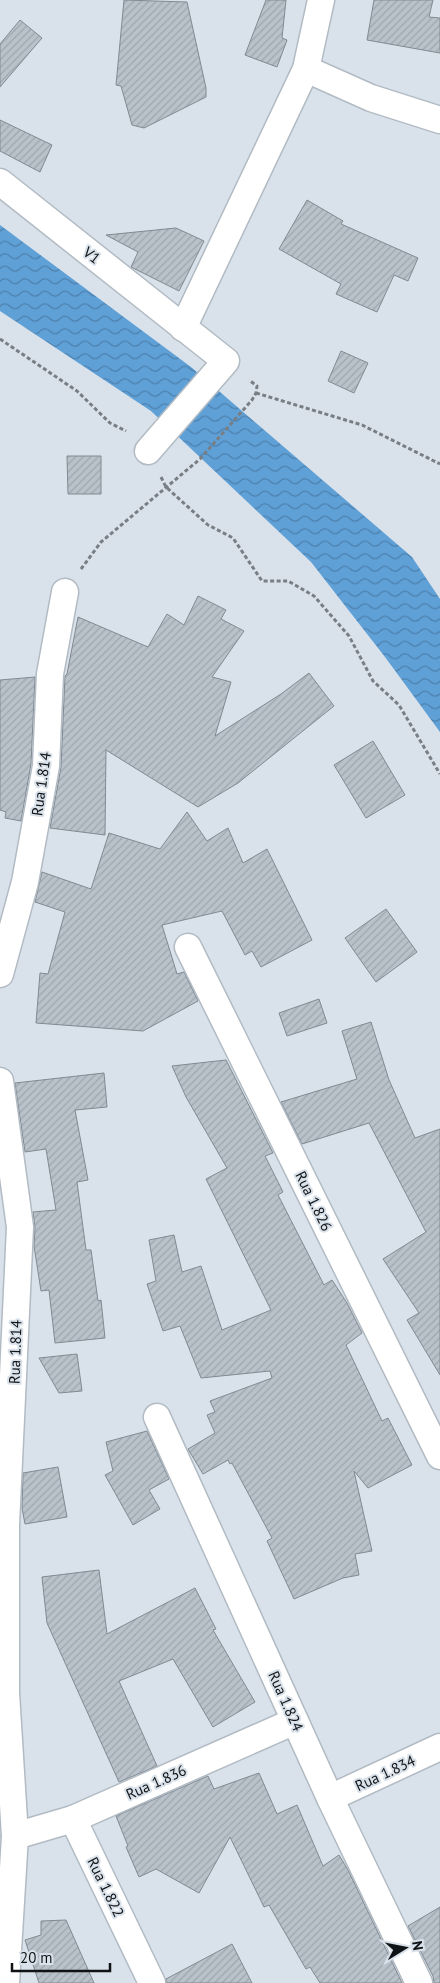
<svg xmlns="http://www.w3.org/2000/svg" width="440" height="1983" font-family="'PT Sans',sans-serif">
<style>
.water{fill:url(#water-waves)}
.building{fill:url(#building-hatch);stroke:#818991}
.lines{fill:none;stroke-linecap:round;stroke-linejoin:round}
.minor-casing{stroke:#b2bbc3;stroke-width:29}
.path{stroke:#787e84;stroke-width:3;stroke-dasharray:4 2.5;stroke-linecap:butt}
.minor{stroke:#fff;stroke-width:26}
.labels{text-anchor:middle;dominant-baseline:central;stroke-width:4;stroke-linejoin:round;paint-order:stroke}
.street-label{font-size:15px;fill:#101316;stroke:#d9e2ea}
</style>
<defs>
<pattern id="water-waves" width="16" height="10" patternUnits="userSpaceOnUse" patternTransform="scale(1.25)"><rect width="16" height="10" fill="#5fa0d7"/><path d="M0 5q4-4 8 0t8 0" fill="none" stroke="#4d81ad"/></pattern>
<pattern id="building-hatch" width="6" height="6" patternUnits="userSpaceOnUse" patternTransform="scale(1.25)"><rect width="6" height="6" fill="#b9c2ca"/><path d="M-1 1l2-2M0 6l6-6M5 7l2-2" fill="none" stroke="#9ea6ad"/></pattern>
</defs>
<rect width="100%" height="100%" fill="#d9e2ea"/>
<!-- water -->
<path class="water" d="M0,225L191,367L412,557L440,599V732L385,657L311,562L151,411L0,311Z"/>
<!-- building -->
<g class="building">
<path d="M124,0L187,2L206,88V97L144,128L132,125L121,86L116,85Z"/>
<path d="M266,0H286L282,38L287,40L277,67L245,55Z"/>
<path d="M374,0H433L429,17L440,18V53L367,40Z"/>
<path d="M20,20L42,38L0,87V44Z"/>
<path d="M0,120L52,145L40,172L0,151Z"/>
<path d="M307,200L343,221L341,224L418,258L408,281L394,275L377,312L336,294L341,284L279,249Z"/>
<path d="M176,228L204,241L179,291L131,267L138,252L106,235Z"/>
<path d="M341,351L368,363L354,393L328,381Z"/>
<path d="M67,456H101V494H68Z"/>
<path d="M198,596L226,610L221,619L244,631L212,677L231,682L215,736L281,694L309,673L334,706L238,783L198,807L106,750L105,835L50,828L61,767L65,676L67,674L78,617L148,647L167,614L184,625Z"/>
<path d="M35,677L31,764L21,821L5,818L6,812L0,810V680Z"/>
<path d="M373,741L405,795L366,818L334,765Z"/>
<path d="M187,812L207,841L228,828L243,863L267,849L312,940L261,967L252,951L245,955L222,911L162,925L177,974L184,972L198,1001L143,1031L36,1023L40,973L48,974L65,912L35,902L42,872L91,889L109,833L160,849Z"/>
<path d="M386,909L417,952L376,982L345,938Z"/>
<path d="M319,999L327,1023L287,1036L279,1013Z"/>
<path d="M371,1022L389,1080L415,1138L440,1129V1375L407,1320L419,1313L383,1259L426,1232L369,1123L302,1144L281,1102L357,1079L342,1031Z"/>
<path d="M226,1060L273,1153L265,1156L283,1192L278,1195L324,1285L332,1280L347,1303L362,1333L346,1345L382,1421L388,1418L412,1465L368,1488L354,1471L372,1551L355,1554L359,1575L343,1578L294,1599L267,1541L272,1538L232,1463L230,1464L228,1460L203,1474L188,1449L215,1433L207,1415L215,1412L210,1401L272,1378L270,1371L201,1378L180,1326L163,1331L147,1284L156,1281L149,1240L174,1235L182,1272L201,1266L222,1330L271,1310L206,1179L227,1168L186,1097L172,1066Z"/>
<path d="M104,1073L107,1107L75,1110L88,1180L77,1182L86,1250H91L98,1301L101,1300L105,1338L55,1343L49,1290L41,1291L34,1246L35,1228L33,1212L56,1210L46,1149L25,1152L15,1083Z"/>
<path d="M77,1354L82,1391L59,1393L39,1358Z"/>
<path d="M147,1431L169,1479L149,1490L160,1509L133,1525L105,1475L113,1471L106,1442Z"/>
<path d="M58,1467L67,1517L25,1524L22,1508L23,1473Z"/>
<path d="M99,1570L107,1634L195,1588L216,1629L213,1630L255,1702L213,1727L173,1659L119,1681L157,1766L119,1782L47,1623L42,1577Z"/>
<path d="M259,1773L277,1814L297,1805L323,1866L339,1855L348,1870L402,1983H320L310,1967L306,1969L269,1905L264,1907L230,1837L199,1893L156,1869L139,1877L126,1847L128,1846L116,1816L208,1776L214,1789Z"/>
<path d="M440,1907V1983H434L433,1976L408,1926Z"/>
<path d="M66,1920L94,1983H39L25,1940L41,1935V1921Z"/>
<path d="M232,1944L252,1983H167L166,1979Z"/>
</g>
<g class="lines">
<defs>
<g id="minor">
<path d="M306,69L371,98L440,120"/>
<path d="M0,182L226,361L148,451"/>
<path d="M183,328L306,69L321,0"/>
<path d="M188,947L440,1456"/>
<path d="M0,974L25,882L46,766L50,674L65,592"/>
<path d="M0,1081L20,1227L6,1525V1693L15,1836L6,1983"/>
<path d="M157,1417L330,1798L419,1983"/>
<path d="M330,1798L440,1747"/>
<path d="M73,1819L152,1983"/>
<path d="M15,1836L73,1819L295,1721"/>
</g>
</defs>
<!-- minor casing -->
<use href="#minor" class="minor-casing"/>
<!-- path -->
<g class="path">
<path d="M0,339L77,391L110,423L126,431"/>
<path d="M256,393L362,425L440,464"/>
<path d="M161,477L166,487L208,525L233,538L262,581H288L314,596L349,636L373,681L399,705L440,774"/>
<path d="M81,569L101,542L200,459L252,400L256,393L257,386L249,380"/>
</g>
<!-- minor -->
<use href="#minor" class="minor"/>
</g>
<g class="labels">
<!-- street labels -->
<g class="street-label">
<text transform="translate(92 255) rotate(38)">V1</text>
<text transform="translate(41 784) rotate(-82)">Rua 1.814</text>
<text transform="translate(314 1201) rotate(64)">Rua 1.826</text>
<text transform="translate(15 1352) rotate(-88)">Rua 1.814</text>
<text transform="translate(286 1701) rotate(66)">Rua 1.824</text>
<text transform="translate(385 1773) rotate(-25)">Rua 1.834</text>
<text transform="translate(156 1782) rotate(-24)">Rua 1.836</text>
<text transform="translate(106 1887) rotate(64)">Rua 1.822</text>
</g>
</g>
<!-- north arrow -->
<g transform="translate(405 1948) rotate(80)" stroke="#d9e2ea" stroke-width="4" paint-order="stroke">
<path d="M0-4L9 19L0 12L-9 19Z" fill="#101316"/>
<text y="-8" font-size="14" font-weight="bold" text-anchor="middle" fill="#101316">N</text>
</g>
<!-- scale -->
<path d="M12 1963v8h98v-8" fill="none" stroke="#101316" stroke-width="2.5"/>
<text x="20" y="1963" font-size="15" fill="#101316" stroke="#d9e2ea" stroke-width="4" paint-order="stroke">20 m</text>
</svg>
